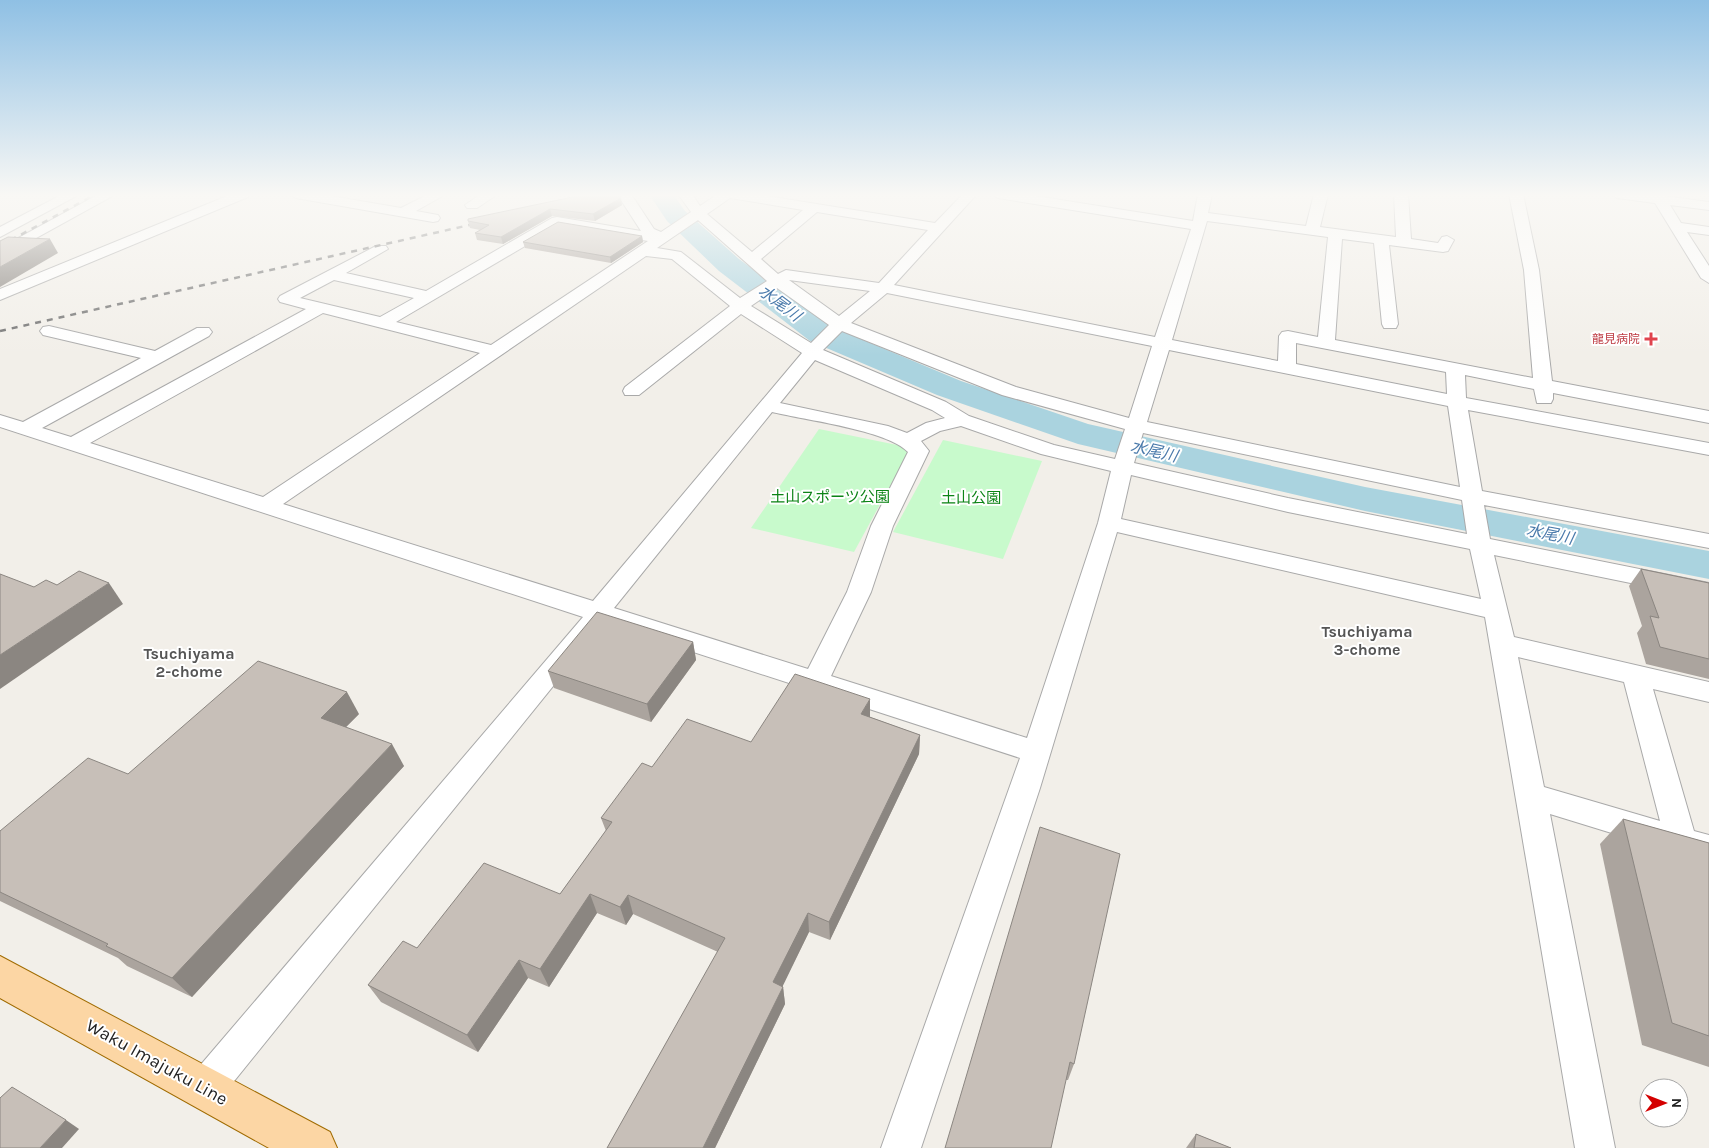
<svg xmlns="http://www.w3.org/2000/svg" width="1709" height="1148" font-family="Karla,'Noto Sans JP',sans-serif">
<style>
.park{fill:#c8facc}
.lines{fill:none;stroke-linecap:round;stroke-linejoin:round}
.river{fill:#aad3df;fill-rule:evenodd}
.minor-casing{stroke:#a9a9a9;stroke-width:2}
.major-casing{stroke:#a06b00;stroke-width:2}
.minor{fill:#fff;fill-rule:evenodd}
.major{fill:#fcd6a4;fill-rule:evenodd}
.rail{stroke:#707070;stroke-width:2.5;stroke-dasharray:6 6;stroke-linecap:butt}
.wall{fill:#aba49e}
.shaded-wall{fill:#8b8681}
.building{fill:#c7bfb8;stroke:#8b8681}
.health-dot{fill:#e0444e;stroke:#fff;stroke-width:2}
.labels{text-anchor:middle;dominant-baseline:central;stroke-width:4;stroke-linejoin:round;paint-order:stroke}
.far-health-label{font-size:12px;fill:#be3a42;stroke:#fff;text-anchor:end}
.park-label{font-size:15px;fill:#0c8416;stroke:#fff}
.water-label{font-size:16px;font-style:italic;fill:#4a7aab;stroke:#fff}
.neighbourhood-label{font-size:16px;font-weight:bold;fill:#555;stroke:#fff}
.near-street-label{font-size:18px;fill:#222;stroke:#fff}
</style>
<rect width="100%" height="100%" fill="#f2efe9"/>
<!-- park -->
<g class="park">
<path d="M819,429L902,446L908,453L854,552L751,528Z"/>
<path d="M943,440L1042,461L1003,559L893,532Z"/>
</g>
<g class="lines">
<!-- river -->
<path class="river" d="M649,194H673L685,211L739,259L832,327L961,381L1088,424L1365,487L1709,551V579L1365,511L1078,444L937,395L810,341L719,271L667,221Z"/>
<defs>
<g id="minor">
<path d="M63,194H80L0,237V227Z"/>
<path d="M99,194H116L0,258V248Z"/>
<path d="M232,194H250L248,197L0,300V289Z"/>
<path d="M289,194H319L401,208L429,194H446L416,211L438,215L440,218L438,221L433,222L296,198Z"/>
<path d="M481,194H498L477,208H467L465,205Z"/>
<path d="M617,194H631L654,229L661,232L691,212L678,194H692L700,206L718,194H754L935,223L963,194H977L894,285L1155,337L1191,229L998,198L991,194H1023L1193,221L1198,194H1212L1208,213L1306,226L1314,194H1328L1320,227L1396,237L1394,194H1408L1411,239L1438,243L1442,237L1447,236L1454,240L1448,251L1443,252L1389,245L1398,324L1396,328H1384L1382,324L1374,243L1342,239L1335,340L1533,378L1524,270L1509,194H1523L1539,270L1552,381L1709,411V423L1553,393V399L1551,403H1537L1534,389L1465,375L1466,398L1709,443V455L1468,410L1482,491L1709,534V548L1484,505L1490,539L1709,583V599L1494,555L1514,637L1709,682V702L1653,689L1694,831L1709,835V863L1550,814L1615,1148H1575L1485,617L1117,532L1040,788L921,1148H881L1020,758L604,623L218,1101L205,1107L192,1101L186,1088L192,1075L583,617L0,427V415L23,422L141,358L43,335L40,331L43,327L49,326L155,351L197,328H209L212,332L209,336L42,428L71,437L306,309L280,302L278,299L280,296L376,246H386L388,249L346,273L426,291L552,218L557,217L641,231ZM730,198L803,210L752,252L707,214ZM817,212L928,230L879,283L786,270L778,274L761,259ZM698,220L767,281L740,298L681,252L657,248ZM1207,221L1328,237L1318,337L1288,331L1282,332L1279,336L1278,361L1172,340ZM559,226L648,241L491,345L396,322ZM646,256L672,259L730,306L625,387L623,391L625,395H639L741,314L802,353L593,601L283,504ZM334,280L414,298L380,317L300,298ZM789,280L870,291L839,316ZM777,288L829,325L811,343L751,306ZM887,293L1152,346L1129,418L1016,387L851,323ZM323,313L480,353L263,497L90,443ZM842,331L1002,395L1125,429L1115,459L1054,445L969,416L946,402L823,350ZM1296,343L1446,372L1447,394L1296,364ZM1169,350L1448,406L1460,487L1147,422ZM815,360L932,410L945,418L926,423L907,433L888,426L780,403ZM772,412C805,420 887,430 908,452L871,526L847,592L808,669L614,608ZM961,426L1041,454L1111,471L1098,523L1027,738L831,676L871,592L893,526L929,451L921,441L940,431ZM1143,433L1462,500L1467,534L1288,498L1134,463ZM1131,475L1288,512L1470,549L1481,599L1121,519ZM1518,657L1624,682L1660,821L1544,787Z"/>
<path d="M1610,194H1663L1664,196L1709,202V210L1670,205L1681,223L1709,227V235L1687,232L1709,266V283L1701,278L1655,203L1617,198Z"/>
</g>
<path id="major" d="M0,956L330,1132L337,1148H269L0,998Z"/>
</defs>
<!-- minor casing -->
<use href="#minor" class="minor-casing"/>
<!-- major casing -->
<use href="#major" class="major-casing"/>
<!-- minor -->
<use href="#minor" class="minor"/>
<!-- major -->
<use href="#major" class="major"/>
<!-- rail -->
<g class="rail">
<path d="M0,246L96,194"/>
<path d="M0,331L483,222"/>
</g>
</g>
<!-- wall -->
<g class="wall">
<path d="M587,194L622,205L595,221L552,216L503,244L477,240L475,233L480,230L470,228L468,221Z"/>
<path d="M642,236L643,242L611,263L525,248L523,242Z"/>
<path d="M1641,569L1709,583V679L1646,664L1637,633L1642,626L1629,586Z"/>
<path d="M693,642L696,660L651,722L554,688L548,671Z"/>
<path d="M359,714L346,727L404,766L192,997L127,966L118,958L0,901V831L128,774Z"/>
<path d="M870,717L920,735L919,754L830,940L809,932L782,986L783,987L785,1004L715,1148H607L718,952L633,914L626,925L597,913L549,987L528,978L478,1052L381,1002L368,985L417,948L560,894L606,831L601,818L652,767L751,742Z"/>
<path d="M1623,819L1709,843V1067L1642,1045L1600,844Z"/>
<path d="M1040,827L1074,1064L1068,1080H1066Z"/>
<path d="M1196,1134L1231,1148H1186Z"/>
</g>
<!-- shaded-wall -->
<g class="shaded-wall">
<path d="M621,198L622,205L595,221L593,214Z"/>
<path d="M550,209L552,216L503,244L501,237Z"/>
<path d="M642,236L643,242L611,263L610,257Z"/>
<path d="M50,239L58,253L0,287V267Z"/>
<path d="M109,583L123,604L0,689V655Z"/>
<path d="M693,642L696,660L651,722L647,704Z"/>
<path d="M347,692L359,714L333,740L321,718Z"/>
<path d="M870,699V719L861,714Z"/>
<path d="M920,735L919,754L830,940L829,922Z"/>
<path d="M392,744L404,766L192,997L172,978Z"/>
<path d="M590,894L597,913L549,987L540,969Z"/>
<path d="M628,895L633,914L626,925L620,907Z"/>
<path d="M808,913L809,932L776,1000L773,982Z"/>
<path d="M519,960L528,978L478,1052L467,1035Z"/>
<path d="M783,987L785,1004L715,1148H703Z"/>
<path d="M66,1120L79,1129L62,1148H40Z"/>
</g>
<!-- building -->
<g class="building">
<path d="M587,194H618L621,198L593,214L550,209L501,237L475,233L489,225L468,221V219Z"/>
<path d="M558,222L642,236L610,257L523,242Z"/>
<path d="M8,237L50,239L0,267V241Z"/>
<path d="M1641,569L1709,583V659L1660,647L1650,616L1659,618Z"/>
<path d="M79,571L109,583L0,655V574L34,587L46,580L57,585Z"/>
<path d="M597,612L693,642L647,704L548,671Z"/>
<path d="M258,661L347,692L321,718L392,744L172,978L106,946L108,944L0,892V831L88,758L128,774Z"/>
<path d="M795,674L870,699L861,714L920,735L829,922L808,913L773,982L783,987L703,1148H607L725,938L628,895L620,907L590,894L540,969L519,960L467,1035L368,985L403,941L417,948L484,863L560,894L612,822L601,818L642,763L652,767L687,719L751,742Z"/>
<path d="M1623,819L1709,843V1036L1672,1023Z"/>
<path d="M1040,827L1120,854L1074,1064L1070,1062L1051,1148H945Z"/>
<path d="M12,1087L66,1120L40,1148H0V1098Z"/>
<path d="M1196,1134L1231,1148H1194Z"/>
</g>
<!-- sky -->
<linearGradient id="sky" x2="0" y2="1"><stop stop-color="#8fc0e4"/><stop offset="0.55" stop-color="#f9f8f5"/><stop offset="1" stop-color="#f9f8f5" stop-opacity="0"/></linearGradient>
<rect width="1709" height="355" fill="url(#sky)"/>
<!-- markers -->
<path class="health-dot" d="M1648.5 331.5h5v5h5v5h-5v5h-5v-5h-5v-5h5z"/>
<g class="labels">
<!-- far-health labels -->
<g class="far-health-label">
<text x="1640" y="339">龍見病院</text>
</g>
<!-- park labels -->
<g class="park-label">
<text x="830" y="497">土山スポーツ公園</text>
<text x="971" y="498">土山公園</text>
</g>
<!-- water labels -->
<g class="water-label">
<text transform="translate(780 303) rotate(37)">水尾川</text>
<text transform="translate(1154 451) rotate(13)">水尾川</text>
<text transform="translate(1550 534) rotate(11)">水尾川</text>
</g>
<!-- neighbourhood labels -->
<g class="neighbourhood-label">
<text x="1367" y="631">Tsuchiyama<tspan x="1367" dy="18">3-chome</tspan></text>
<text x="189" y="653">Tsuchiyama<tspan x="189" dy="18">2-chome</tspan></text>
</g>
<!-- near-street labels -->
<g class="near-street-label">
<text transform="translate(157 1062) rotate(29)">Waku Imajuku Line</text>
</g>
</g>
<!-- north arrow -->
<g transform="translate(1664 1103) rotate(90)"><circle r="24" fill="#ffffff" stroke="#a7a7a7"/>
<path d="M0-4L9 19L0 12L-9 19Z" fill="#d40000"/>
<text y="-8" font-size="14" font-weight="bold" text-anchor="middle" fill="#222222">N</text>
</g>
</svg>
